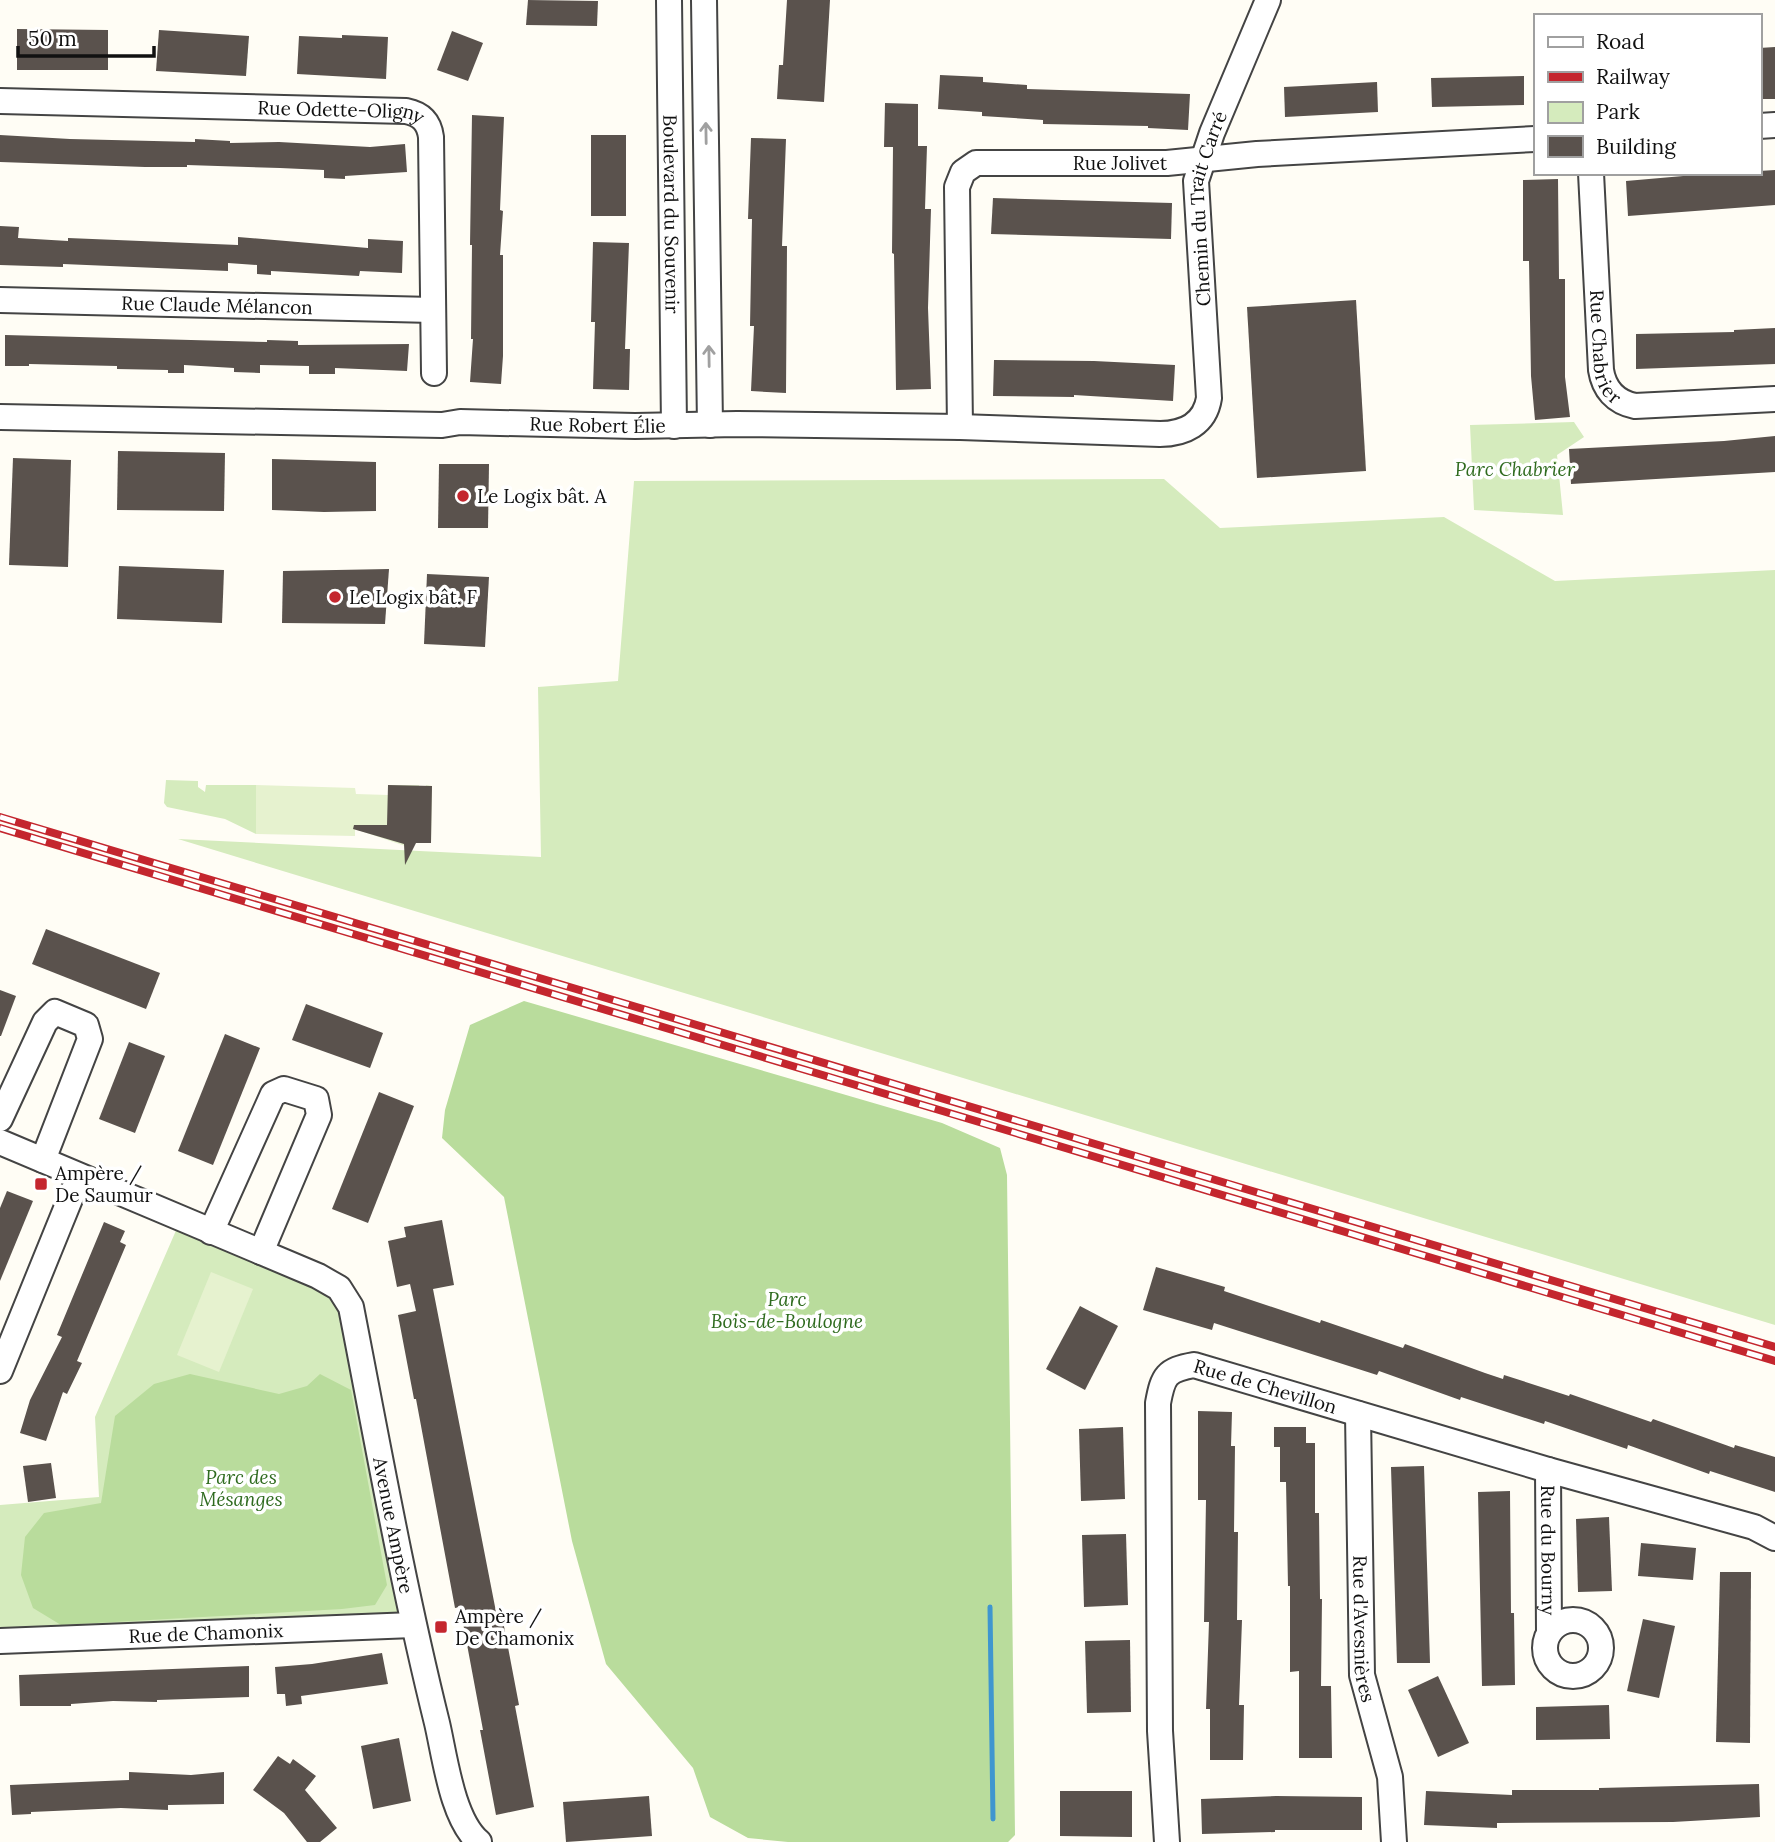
<svg xmlns="http://www.w3.org/2000/svg" width="1775" height="1842" font-family="Lora,serif">
<style>
.green{fill:#d5ebbd}
.forest{fill:#b9dc9c}
.pitch{fill:#e6f2cf}
.lines{fill:none;stroke-linecap:round;stroke-linejoin:round}
.stream{stroke:#3f96cf;stroke-width:5}
.building{fill:#5a524d}
.minor-casing{stroke:#444;stroke-width:28}
.minor{stroke:#fff;stroke-width:24}
.rail-casing{stroke:#c4262e;stroke-width:8}
.rail{stroke:#fff;stroke-width:5;stroke-dasharray:16;stroke-linecap:butt}
.oneway{stroke:#a0a0a0}
.poi-dot{fill:#c4262e;stroke:#fff;stroke-width:2.5}
.labels{text-anchor:middle;dominant-baseline:central;stroke-width:7;stroke-linejoin:round;paint-order:stroke}
.street-label{font-size:19px;fill:#111;stroke:#fff}
.park-label{font-size:19px;font-style:italic;fill:#2f6b1f;stroke:#fff}
.poi-label{font-size:19px;fill:#111;stroke:#fff;text-anchor:start}
</style>
<rect width="100%" height="100%" fill="#fffdf5"/>
<!-- green -->
<g class="green">
<path d="M1574,422L1584,437L1557,455L1563,515L1474,510L1470,425Z"/>
<path d="M1164,479L1220,528L1444,517L1555,581L1775,570V1325L178,839L541,857L538,687L618,681L634,481Z"/>
<path d="M166,780L198,781V787L205,792L206,785H256V834L225,819L167,807L164,803Z"/>
<path d="M181,1219L339,1288L413,1625L0,1641V1505L99,1497L95,1417Z"/>
</g>
<!-- forest -->
<g class="forest">
<path d="M524,1001L942,1123L1000,1148L1007,1175L1015,1835L1008,1842H788L748,1838L710,1817L693,1768L606,1664L572,1541L504,1197L442,1138L445,1110L470,1025Z"/>
<path d="M190,1374L279,1394L307,1386L320,1374L351,1390L387,1585L375,1605L342,1609L61,1625L33,1608L21,1575L25,1537L44,1513L101,1503L115,1416L154,1384Z"/>
</g>
<!-- pitch -->
<g class="pitch">
<path d="M256,785L355,788L356,794L388,795V785H419V788L425,789L426,785L432,786L431,843H416L411,848L355,829V836L256,834Z"/>
<path d="M211,1272L253,1289L219,1372L177,1355Z"/>
</g>
<g class="lines">
<!-- stream -->
<path class="stream" d="M990,1607L993,1819"/>
</g>
<!-- building -->
<g class="building">
<path d="M528,0L598,1L597,26L526,25Z"/>
<path d="M787,0H830L824,102L777,99L779,65H783Z"/>
<path d="M17,29L108,30V70H17Z"/>
<path d="M159,30L249,36L246,76L156,71Z"/>
<path d="M452,31L483,43L468,81L437,70Z"/>
<path d="M342,35L388,37L386,79L297,74L299,36L342,38Z"/>
<path d="M1775,47V99H1759V48Z"/>
<path d="M940,75L983,77V82L1027,85V89L1190,94L1188,130L1148,128V126L1043,124V120L982,116V112L938,109Z"/>
<path d="M1524,76V105L1432,107L1431,78Z"/>
<path d="M1377,82L1378,112L1285,117L1284,87Z"/>
<path d="M885,103L918,104V146H927L925,209H931L928,308L931,389L896,390L894,254L892,253L893,147H884Z"/>
<path d="M472,115L504,117L500,210L503,211L500,255H503V356L501,384L470,382L473,339H471L472,245H470Z"/>
<path d="M0,135L70,139L195,142V139L230,141V143L279,142L370,147L405,144L407,172L345,176V179L324,178V170L280,168L187,165V167H145L0,162Z"/>
<rect x="591" y="135" width="35" height="81"/>
<path d="M751,138L786,139L782,246H787L786,393L751,391L754,326H750L752,219H748Z"/>
<path d="M1775,170V205L1628,216L1626,181L1706,174L1759,173V171Z"/>
<path d="M1558,179L1559,279H1565V377L1570,417L1535,420L1531,376L1529,261H1523V180Z"/>
<path d="M993,198L1172,203L1171,239L991,234Z"/>
<path d="M0,226L19,227L18,238L68,241V238L238,245V237L368,248V239L403,241L402,273L360,271L359,276L271,271V275L257,274V265L228,263V271L63,264V267L0,265Z"/>
<path d="M593,242L629,243L625,349H630L629,390L593,389L595,322H591Z"/>
<path d="M1356,300L1366,471L1257,478L1247,307Z"/>
<path d="M1775,328V364L1636,369V334L1734,332V330Z"/>
<path d="M5,335L267,342V340L298,341V345L409,344L407,371L335,368V374H309V366L260,365V373L234,372V368L184,365V373H168V370L117,369V366L29,364V366H5Z"/>
<path d="M994,360L1094,361L1175,365L1173,401L1074,395V397L993,396Z"/>
<path d="M1775,436V472L1571,484L1569,449L1724,441Z"/>
<path d="M118,451L225,453L224,511L117,510Z"/>
<path d="M13,458L71,460L68,567L9,565Z"/>
<path d="M272,459L376,462V511L324,512L272,510Z"/>
<path d="M439,464H489L488,528H438Z"/>
<path d="M119,566L224,570L222,623L117,619Z"/>
<path d="M389,569L385,624L282,623L283,571Z"/>
<path d="M427,574L489,577L485,647L424,644Z"/>
<path d="M388,785L432,786L431,843H416L405,865L404,844L353,829L354,825H387Z"/>
<path d="M46,929L160,973L146,1009L32,964Z"/>
<path d="M0,990L16,996L1,1036H0Z"/>
<path d="M306,1004L383,1033L370,1068L292,1040Z"/>
<path d="M225,1034L260,1048L213,1165L178,1151Z"/>
<path d="M129,1042L165,1056L135,1133L99,1119Z"/>
<path d="M379,1092L414,1106L368,1223L332,1209Z"/>
<path d="M7,1191L33,1201L0,1281V1208Z"/>
<path d="M442,1220L454,1285L433,1289L498,1622L503,1621L519,1705L515,1706L534,1807L496,1815L480,1730H483L460,1607L455,1608L416,1399H414L398,1315L416,1311L410,1284L397,1287L388,1241L406,1237L404,1227Z"/>
<path d="M104,1222L125,1231L120,1242L126,1245L77,1361L82,1363L67,1394L63,1392L46,1441L20,1433L30,1400L62,1337L57,1335Z"/>
<path d="M1156,1267L1225,1287L1224,1291L1320,1323L1321,1320L1403,1348L1405,1344L1485,1373L1503,1379L1504,1375L1569,1396L1570,1394L1651,1422L1653,1419L1734,1448L1735,1445L1775,1457V1492L1710,1471L1709,1474L1628,1445L1627,1449L1545,1421L1544,1424L1461,1397L1460,1400L1379,1371L1377,1375L1214,1323L1212,1330L1143,1310Z"/>
<path d="M1080,1306L1118,1326L1085,1390L1046,1369Z"/>
<path d="M1198,1411L1232,1412L1231,1446H1235L1234,1532H1238L1237,1620H1242L1239,1705H1244L1243,1760H1210V1709H1206L1209,1622H1204L1206,1500H1198Z"/>
<path d="M1123,1427L1125,1499L1081,1501L1079,1429Z"/>
<path d="M1274,1427H1306V1443H1315V1513H1319L1320,1599H1322L1321,1686H1331L1332,1758H1299V1671L1290,1672V1586H1288L1286,1482H1280V1447H1274Z"/>
<path d="M51,1463L56,1498L28,1502L23,1466Z"/>
<path d="M1424,1466L1430,1663H1397L1391,1467Z"/>
<path d="M1510,1491L1511,1613H1514L1515,1685L1482,1686L1478,1492Z"/>
<path d="M1609,1517L1612,1591L1578,1592L1576,1519Z"/>
<path d="M1126,1534L1128,1605L1084,1607L1082,1535Z"/>
<path d="M1641,1543L1696,1548L1693,1580L1638,1576Z"/>
<path d="M1720,1572H1751L1750,1743L1716,1742Z"/>
<path d="M1643,1619L1675,1626L1659,1698L1627,1691Z"/>
<path d="M1130,1640L1131,1712L1087,1713L1085,1641Z"/>
<path d="M382,1653L388,1684L301,1696L302,1704L286,1706L285,1694H277L275,1667L312,1664Z"/>
<path d="M249,1666V1697L157,1700V1702L113,1701L71,1704V1706H20L19,1675Z"/>
<path d="M1438,1676L1469,1743L1438,1757L1408,1690Z"/>
<path d="M1609,1705L1610,1739L1536,1740V1707Z"/>
<path d="M399,1738L411,1801L373,1809L361,1746Z"/>
<path d="M278,1756L290,1764L293,1759L316,1776L305,1790L337,1828L320,1842H307L284,1813L253,1790Z"/>
<path d="M129,1772L191,1775L224,1772V1804L168,1805V1810L121,1808L31,1812V1814L12,1815L10,1785L129,1780Z"/>
<path d="M1759,1784L1760,1817L1673,1822L1497,1823V1828L1424,1825L1426,1791L1512,1795V1790H1599V1788Z"/>
<path d="M1060,1791H1132V1837L1060,1836Z"/>
<path d="M649,1796L652,1836L566,1842L563,1802Z"/>
<path d="M1276,1796L1362,1797V1830H1275V1832L1202,1834L1201,1799Z"/>
</g>
<g class="lines">
<defs>
<g id="minor">
<path id="s1" d="M669,0L674,426"/>
<path d="M704,0L710,425"/>
<path id="s2" d="M0,101L406,111C421,114 429,122 431,137L434,373"/>
<path d="M1759,126L1775,125"/>
<path id="s3" d="M1591,173L1601,370C1604,389 1615,402 1635,406L1775,399"/>
<path id="s4" d="M0,300L433,310"/>
<path id="s5" d="M0,417L442,425L460,422L635,426L737,424L960,427L1160,434C1184,434 1205,424 1209,398L1196,181L1212,133L1268,0"/>
<path id="s6" d="M960,427L957,187L963,172L976,163H1167L1257,154L1535,139"/>
<path d="M0,1119L45,1022L55,1012L86,1025L90,1039L43,1160"/>
<path id="s7" d="M0,1142L318,1276L339,1288L351,1307C378,1446 403,1586 437,1723C445,1757 452,1819 479,1842"/>
<path d="M211,1232L273,1094L284,1089L316,1099L319,1115L261,1252"/>
<path d="M0,1371L79,1177"/>
<path id="s8" d="M1358,1414L1362,1675L1390,1777L1394,1842"/>
<path id="s9" d="M1548,1470L1549,1632"/>
<circle cx="1573" cy="1648" r="28"/>
<path id="s10" d="M0,1641L413,1625"/>
<path id="s11" d="M1167,1842L1160,1731L1158,1403C1163,1376 1166,1370 1194,1365L1548,1470L1754,1527L1775,1538"/>
</g>
</defs>
<!-- minor casing -->
<use href="#minor" class="minor-casing"/>
<!-- minor -->
<use href="#minor" class="minor"/>
<defs>
<g id="rail">
<path d="M0,817L1775,1347"/>
<path d="M0,828L1775,1361"/>
</g>
</defs>
<!-- rail casing -->
<use href="#rail" class="rail-casing"/>
<!-- rail -->
<use href="#rail" class="rail"/>
</g>
<!-- one-way arrows -->
<defs><path id="oneway-shaft" d="M-6 0H5M1.5-3L5.5 0L1.5 3" fill="none" stroke-width="1.6" stroke-linecap="round" stroke-linejoin="round" transform="scale(1.75)"/></defs>
<g class="oneway">
<use href="#oneway-shaft" transform="translate(706 133) rotate(-91)"/>
<use href="#oneway-shaft" transform="translate(709 356) rotate(-91)"/>
</g>
<!-- markers -->
<g class="poi-dot">
<circle cx="463" cy="496" r="7"/>
<circle cx="335" cy="597" r="7"/>
<rect x="34" y="1177" width="14" height="14" rx="3.5"/>
<rect x="434" y="1620" width="14" height="14" rx="3.5"/>
</g>
<g class="labels">
<!-- street labels -->
<g class="street-label">
<text stroke="none"><textPath href="#s2" startOffset="341">Rue Odette-Oligny</textPath></text>
<text stroke="none"><textPath href="#s6" startOffset="416">Rue Jolivet</textPath></text>
<text stroke="none"><textPath href="#s5" startOffset="1419">Chemin du Trait Carré</textPath></text>
<text stroke="none"><textPath href="#s1" startOffset="214">Boulevard du Souvenir</textPath></text>
<text stroke="none"><textPath href="#s4" startOffset="217">Rue Claude Mélancon</textPath></text>
<text stroke="none"><textPath href="#s3" startOffset="175">Rue Chabrier</textPath></text>
<text stroke="none"><textPath href="#s5" startOffset="598">Rue Robert Élie</textPath></text>
<text stroke="none"><textPath href="#s11" startOffset="572">Rue de Chevillon</textPath></text>
<text stroke="none"><textPath href="#s7" startOffset="614">Avenue Ampère</textPath></text>
<text stroke="none"><textPath href="#s9" startOffset="80">Rue du Bourny</textPath></text>
<text stroke="none"><textPath href="#s8" startOffset="215">Rue d'Avesnières</textPath></text>
<text stroke="none"><textPath href="#s10" startOffset="206">Rue de Chamonix</textPath></text>
</g>
<!-- park labels -->
<g class="park-label">
<text x="1515" y="469">Parc Chabrier</text>
<text x="787" y="1299">Parc<tspan x="787" dy="22">Bois-de-Boulogne</tspan></text>
<text x="241" y="1477">Parc des<tspan x="241" dy="22">Mésanges</tspan></text>
</g>
<!-- poi labels -->
<g class="poi-label">
<text x="477" y="496">Le Logix bât. A</text>
<text x="349" y="597">Le Logix bât. F</text>
<text x="55" y="1173">Ampère /<tspan x="55" dy="22">De Saumur</tspan></text>
<text x="455" y="1616">Ampère /<tspan x="455" dy="22">De Chamonix</tspan></text>
</g>
</g>
<!-- legend -->
<rect x="1534" y="14" width="228" height="161" fill="#ffffff" stroke="#a0a0a0" stroke-width="2"/>
<rect x="1548" y="37" width="35" height="10" fill="#ffffff" stroke="#a0a0a0" stroke-width="2"/>
<text x="1596" y="49" font-size="21" fill="#111111">Road</text>
<rect x="1548" y="72" width="35" height="10" fill="#c4262e" stroke="#a0a0a0" stroke-width="2"/>
<text x="1596" y="84" font-size="21" fill="#111111">Railway</text>
<rect x="1548" y="102" width="35" height="21" fill="#d5ebbd" stroke="#a0a0a0" stroke-width="2"/>
<text x="1596" y="119" font-size="21" fill="#111111">Park</text>
<rect x="1548" y="136" width="35" height="21" fill="#5a524d" stroke="#a0a0a0" stroke-width="2"/>
<text x="1596" y="154" font-size="21" fill="#111111">Building</text>
<!-- scale -->
<path d="M18 46v10h136v-10" fill="none" stroke="#111111" stroke-width="3.5"/>
<text x="28" y="46" font-size="21" fill="#111111" stroke="#ffffff" stroke-width="5" paint-order="stroke">50 m</text>
</svg>
